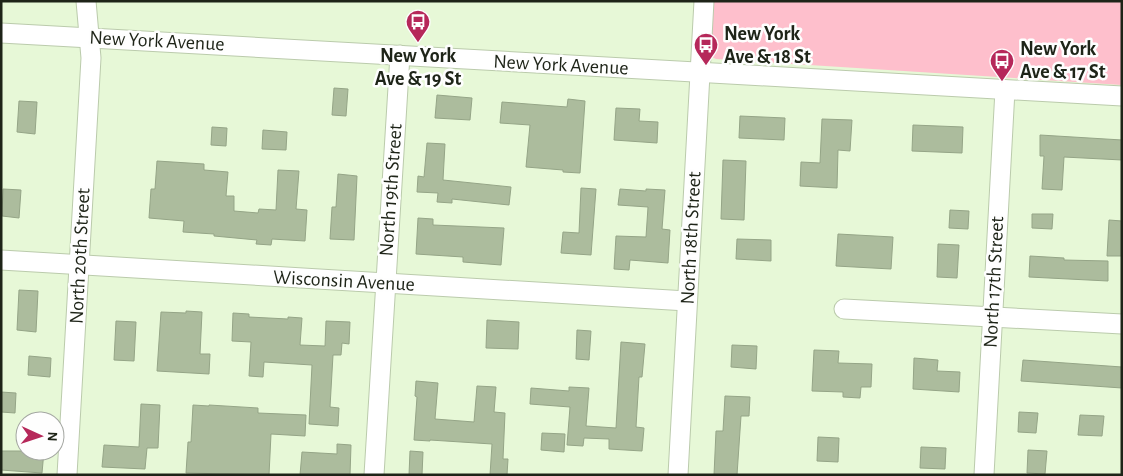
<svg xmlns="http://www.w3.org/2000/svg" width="1123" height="476" font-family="'Alegreya Sans',sans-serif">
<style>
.green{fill:#febfcc}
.building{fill:#acbc9d;stroke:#95a587}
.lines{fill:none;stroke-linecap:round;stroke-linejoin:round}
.street-casing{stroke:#bbcbac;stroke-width:21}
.street{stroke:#fff;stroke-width:19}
.labels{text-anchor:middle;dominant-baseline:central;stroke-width:5;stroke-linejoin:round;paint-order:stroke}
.poi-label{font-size:20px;font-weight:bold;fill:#1e2418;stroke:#fefefe;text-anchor:start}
.street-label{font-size:20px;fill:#1e2418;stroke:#fefefe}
</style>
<rect width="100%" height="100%" fill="#e7f8d7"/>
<!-- green -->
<path class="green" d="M711,1H1122V85L716,59L712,57L709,51Z"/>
<!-- building -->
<g class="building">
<path d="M334,88L348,89L346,116L332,115Z"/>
<path d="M437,95L472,98L470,120L435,118Z"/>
<path d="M568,99L585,101L580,173L563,172V170L526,167L530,125L500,123L502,102L567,107Z"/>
<path d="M19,101L37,102L35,134L17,132Z"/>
<path d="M616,108L640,109L639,121L658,122L657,143L614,140Z"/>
<path d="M740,116L785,118L784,140L739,138Z"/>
<path d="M822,119L852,120L850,151L838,150L837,188L800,186L801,162L820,163Z"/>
<path d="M913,125L963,127L962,153L912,151Z"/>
<path d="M212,127L227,128L226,146L211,145Z"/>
<path d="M263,130L287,132L286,150L262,149Z"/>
<path d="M1040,135L1122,140V160L1064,157L1062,190L1042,189L1044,156H1040Z"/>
<path d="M427,143L445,144L443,180L511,187L509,205L452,199V203L437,202L438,193L417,192L418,176L424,177Z"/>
<path d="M723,160L746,161L744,220L721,219Z"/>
<path d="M157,161L204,164V170L228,172L226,196H234V211L258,213L259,209L276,210L278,170L299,171L296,209L307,210L305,241L272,239L271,245L256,244L257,240L214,236V234L183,232L184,221L149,218L151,189H155Z"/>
<path d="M338,174L357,176L354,240L330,239L332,207H336Z"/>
<path d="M581,188L596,189L591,255L561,253L563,232L579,233Z"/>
<path d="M3,189L21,190L19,218L2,216Z"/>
<path d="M620,189L646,191V189L665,190L662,229L670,230L668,263L630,260L629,270L614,269L616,236L646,237L648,207L618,205Z"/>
<path d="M950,210L969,211L968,229L949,228Z"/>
<path d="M1032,214H1053L1052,229L1032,228Z"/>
<path d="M418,218L433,219V225L504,228L501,265L463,262V257L416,254Z"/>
<path d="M1109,220L1122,221V256H1107Z"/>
<path d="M838,234L893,237L891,269L836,266Z"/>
<path d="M737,239L771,240V261L736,259Z"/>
<path d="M938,244L959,245L957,278L937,277Z"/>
<path d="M1030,256L1064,258V260L1108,261V281L1029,277Z"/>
<path d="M19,290L38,291L36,332L17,330Z"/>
<path d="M186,311L202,312L200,354H210L209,374L157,371L161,312L186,313Z"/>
<path d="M233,313L249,314V317L288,319V317L302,318L300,345L325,346L326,321L350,322L349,344L342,343L341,355H333L330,407L339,408L338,426L309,424L312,365L264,362L263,377L249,376L251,342L232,341Z"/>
<path d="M487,320L519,322L518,349L486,348Z"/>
<path d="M116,321L136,322L134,361L114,360Z"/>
<path d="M577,330L591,331L589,360L576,359Z"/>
<path d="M621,342L645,344L642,377H639L636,427L644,428L642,451L609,449V439L584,438L583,446L567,445L570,407L530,404L531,388L569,391V387L589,388L586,426L616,428Z"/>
<path d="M732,345L757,346L756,369L731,367Z"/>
<path d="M814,350L839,351L838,363L872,364L871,387H861L860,398L843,397V392L812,391Z"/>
<path d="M29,356L51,358L50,377L28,375Z"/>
<path d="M914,358L938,360L937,371L960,372L959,392L913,389Z"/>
<path d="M1023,360L1122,367V388L1021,381Z"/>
<path d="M416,381L438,383L435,419L474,422L477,386L496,387L494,412L505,413L503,459H508L507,475H490L492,444L430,440V441L414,440L417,397L415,396Z"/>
<path d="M1,392L16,393L15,413L1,412Z"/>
<path d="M725,396L750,397L749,416H741L737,475H714L716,431H723Z"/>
<path d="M141,404L160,405L158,448H147L145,469L102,467L104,445L139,447Z"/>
<path d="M193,405L209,406V405L258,408V413L306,415L305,436L271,434L269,475L186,473L188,442H191Z"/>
<path d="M1019,412L1038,413L1036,433L1018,432Z"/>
<path d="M1080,415L1104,416L1102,436L1078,435Z"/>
<path d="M542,433L565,434L564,452L541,450Z"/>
<path d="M818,437L839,438L838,462L817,461Z"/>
<path d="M337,444L351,445L350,475H300L302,452L337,454Z"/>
<path d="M921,447L946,448L945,469L920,468Z"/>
<path d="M1028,450L1047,451L1045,474L1027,473Z"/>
<path d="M1,451H44L42,473L1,470Z"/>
<path d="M410,451L423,452L422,475H409Z"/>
</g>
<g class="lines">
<defs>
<g id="street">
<path d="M1,33L1122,96"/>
<path d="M1,260L687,301"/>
<path d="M844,309L1122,324"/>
<path d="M67,475L91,58L86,1"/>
<path d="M374,475L400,55"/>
<path d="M678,475L704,1"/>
<path d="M984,475L1005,90"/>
</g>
</defs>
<!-- street casing -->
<use href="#street" class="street-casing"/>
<!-- street -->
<use href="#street" class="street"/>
</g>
<!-- icons -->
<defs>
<symbol id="bus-pin" viewBox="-11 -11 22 30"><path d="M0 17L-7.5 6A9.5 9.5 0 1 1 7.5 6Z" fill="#b6285a" stroke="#fefefe"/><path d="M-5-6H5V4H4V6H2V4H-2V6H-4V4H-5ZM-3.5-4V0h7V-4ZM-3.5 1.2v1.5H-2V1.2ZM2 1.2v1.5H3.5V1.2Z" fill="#fff"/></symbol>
</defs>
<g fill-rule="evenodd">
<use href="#bus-pin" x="404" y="8" width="28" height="38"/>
<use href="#bus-pin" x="692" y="31" width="28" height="38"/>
<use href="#bus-pin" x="988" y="47" width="28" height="38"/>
</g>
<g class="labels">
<!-- poi labels -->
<g class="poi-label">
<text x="724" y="34">New York<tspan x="724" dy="23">Ave &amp; 18 St</tspan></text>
<text x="1020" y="49">New York<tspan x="1020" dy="23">Ave &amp; 17 St</tspan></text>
<text x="418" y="56" text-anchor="middle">New York<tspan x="418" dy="23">Ave &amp; 19 St</tspan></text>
</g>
<!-- street labels -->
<g class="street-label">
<text transform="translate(157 41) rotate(3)">New York Avenue</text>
<text transform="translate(561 65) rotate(3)">New York Avenue</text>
<text transform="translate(391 190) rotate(-86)">North 19th Street</text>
<text transform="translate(691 238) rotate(-87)">North 18th Street</text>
<text transform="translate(80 256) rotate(-87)">North 20th Street</text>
<text transform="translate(344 281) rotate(3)">Wisconsin Avenue</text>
<text transform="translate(994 282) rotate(-87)">North 17th Street</text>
</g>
</g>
<!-- border -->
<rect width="1123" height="476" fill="none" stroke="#1e2418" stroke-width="5"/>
<!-- north arrow -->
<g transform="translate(40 436) rotate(93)"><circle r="24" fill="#fefefe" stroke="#a4a7a2"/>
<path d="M0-4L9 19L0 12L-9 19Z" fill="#b6285a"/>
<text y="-8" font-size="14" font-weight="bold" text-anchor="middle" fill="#1e2418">N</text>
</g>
</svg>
